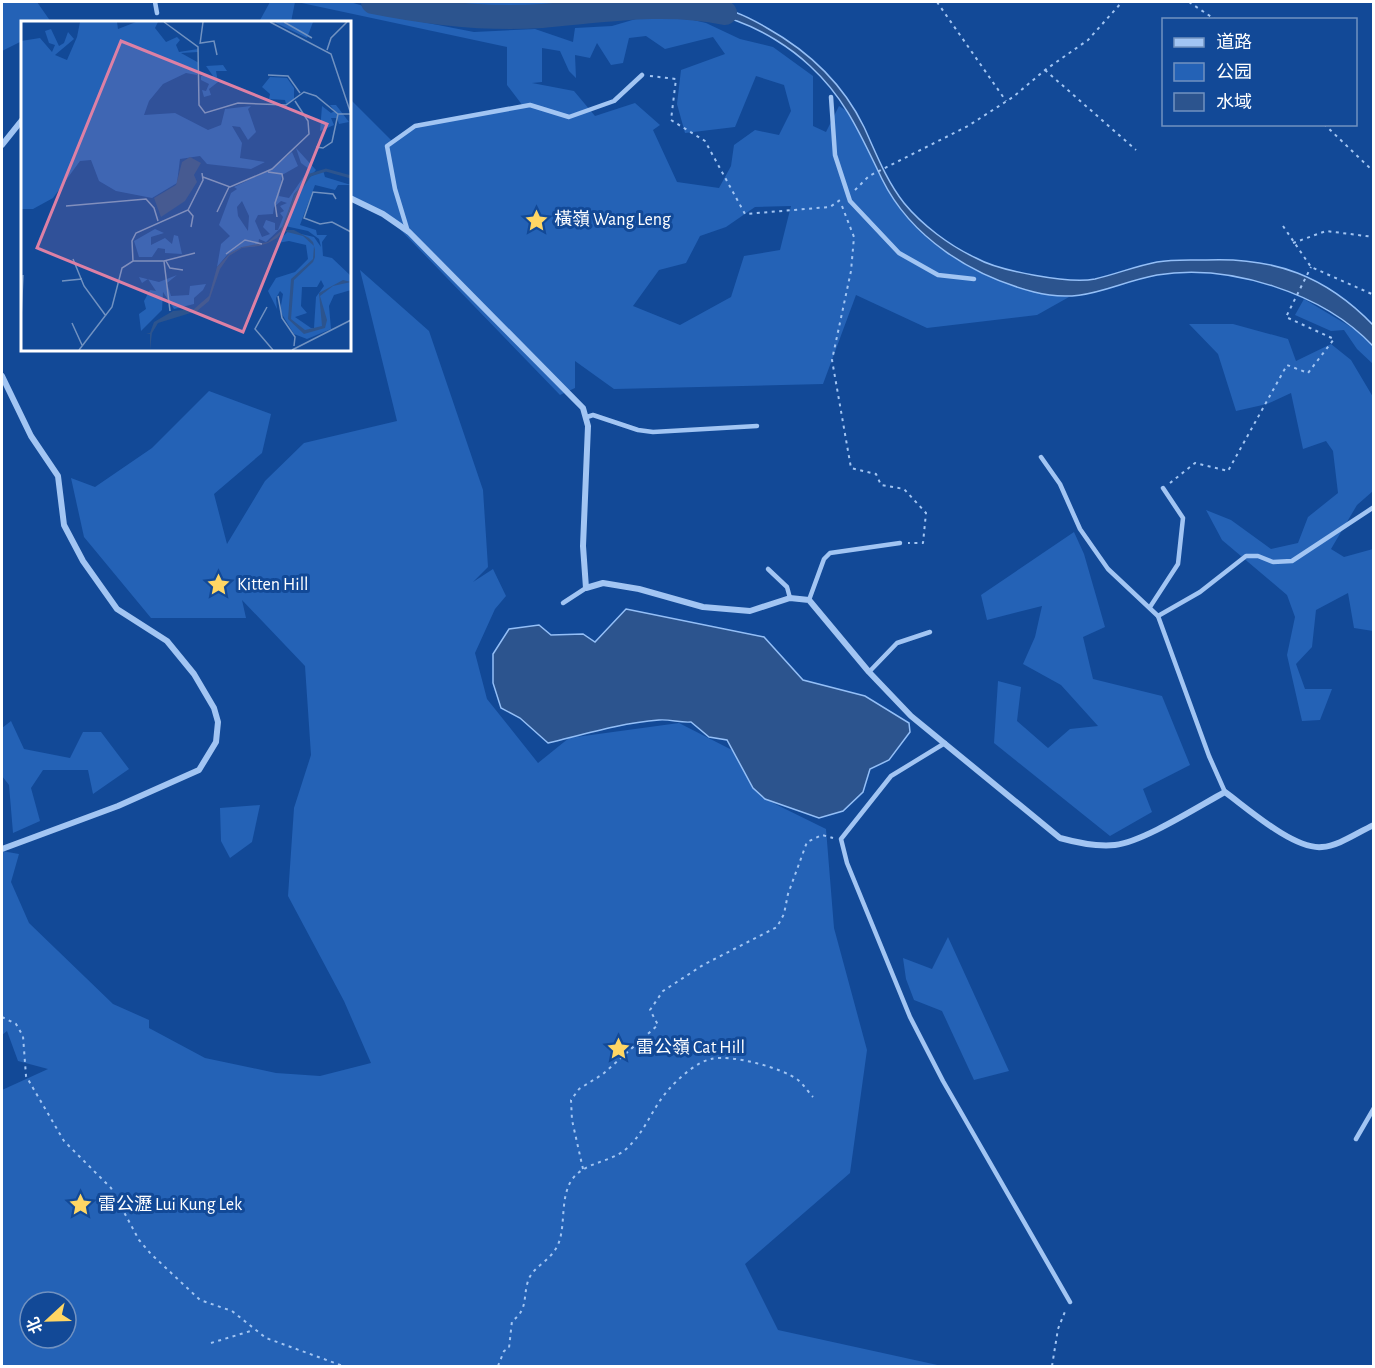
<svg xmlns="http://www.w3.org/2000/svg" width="1375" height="1368" font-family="'Alegreya Sans','Noto Sans SC',sans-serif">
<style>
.green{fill:#2462b6;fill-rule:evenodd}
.water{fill:#2c548e;stroke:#94bff7;stroke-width:1.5}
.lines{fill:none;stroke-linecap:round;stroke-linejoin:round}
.river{stroke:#2c548e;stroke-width:24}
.path{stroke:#a2c5f3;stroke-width:2;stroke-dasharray:3 4.5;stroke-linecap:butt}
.service{stroke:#a2c5f3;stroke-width:4.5}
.minor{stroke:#a2c5f3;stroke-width:6}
.labels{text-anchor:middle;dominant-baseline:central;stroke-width:6;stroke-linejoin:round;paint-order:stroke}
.poi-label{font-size:18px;fill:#fff;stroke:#124997;text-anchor:start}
.inset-river{fill:none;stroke:#2c548e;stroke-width:3}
.inset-road{fill:none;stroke:#7192c1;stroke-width:1.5}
.view{fill:#dd80a5;fill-opacity:0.15;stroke:#dd80a5;stroke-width:3}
.inset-edge{fill:none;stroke:#fff;stroke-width:3}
</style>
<rect width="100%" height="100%" fill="#124997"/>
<!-- green -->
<g class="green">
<path d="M2,2H37L51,22H22V41L2,51Z"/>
<path d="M270,2H295L291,22H259Z"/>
<path d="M297,2H350L407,19L474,32L535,29L573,42L575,28L612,26L646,16H676L706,23L740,39L773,47L813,76V126L826,132L839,106L850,113C867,142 877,175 896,203C935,260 1003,289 1069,297L1037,315L927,328L856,295L823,384L614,389L575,361V388L560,395L390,219L350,201V99L393,142L415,126L523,106L507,85V47ZM646,36L665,49L713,37L725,54L681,70L677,104L685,133L735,127L756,76L784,85L791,111L779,135L755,130L734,145L731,166L719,188L677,182L653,130L660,125L635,103L595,116L574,91L532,83L542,82V48L560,51L569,71L576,78L575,55L590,58L597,43L611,65L623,63L629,38ZM791,206L780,250L744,256L731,297L680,325L633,306L659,270L686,263L700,236L726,227L755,207Z"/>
<path d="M373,2H674L676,8C622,6 569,15 515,17C468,18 419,11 373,2Z"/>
<path d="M360,270L429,331L483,490L488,567L473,582L493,569L506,596L495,609L475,653L487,699L538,763L569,738L679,723L732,750L765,799L826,829L834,928L867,1050L850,1173L745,1264L778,1330L942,1366H2V1090L48,1069L18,1061L7,1031L2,1035V851L19,854L11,882L29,923L113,1004L149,1020V1028L205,1058L276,1073L320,1076L371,1063L344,1001L288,896L294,808L311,755L305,666L242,600L246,618H151L84,537L71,478L95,487L152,448L209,391L271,414L262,453L214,494L227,544L265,481L304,443L397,421ZM30,1302H66V1338H30Z"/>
<path d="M1304,299L1361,333L1373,346V364L1357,349L1344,330L1331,331L1295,315Z"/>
<path d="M1189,324H1233L1288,339L1296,361L1331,344L1351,360L1373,397V491L1357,505L1331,549L1344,557L1373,549V631L1354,628L1348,593L1316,610L1312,647L1296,664L1305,689H1332L1320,720L1302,721L1287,655L1295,617L1287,595L1222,540L1206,510L1231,520L1271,549L1298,543L1308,517L1338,493L1333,451L1326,441L1303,449L1291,393L1267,404L1236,411L1218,354Z"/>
<path d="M1074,532L1084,554L1105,627L1083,637L1093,679L1162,696L1190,765L1143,789L1152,812L1110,836L994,743L998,681L1021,687L1017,721L1048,748L1070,729L1098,726L1061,685L1023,664L1035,637L1042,606L987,620L981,595Z"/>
<path d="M11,721L24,749L70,758L83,732H101L129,769L93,794L88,770H43L31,788L40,821L13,833L9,785L2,776V728Z"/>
<path d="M260,805L252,842L230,858L221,841L220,808Z"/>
<path d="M948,937L1009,1071L974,1080L942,1011L914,1000L906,979L903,958L932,969Z"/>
</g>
<!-- water -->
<g class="water">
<path d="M704,2H710L713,8C730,7 752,19 767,28C808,51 843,84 864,127C876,153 886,180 904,203C922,225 950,246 976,258C999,271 1069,284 1095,279C1116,274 1136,266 1157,262C1173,259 1190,260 1206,260C1274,257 1326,276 1373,325V346C1323,293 1229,263 1157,275C1110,284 1084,305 1034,292C972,276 911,238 882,179C861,136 846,99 810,66C790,47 762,30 737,21C724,16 704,17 693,9L707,8Z"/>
<path d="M626,609L764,637L803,680L865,696L909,723L910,732L889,760L870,769L863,792L843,811L819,818L765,799L753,788L727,740L709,737L691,722C680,723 670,719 659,720C621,723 585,734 548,743L520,718L501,708L493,683V654L509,629L539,625L551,635L583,634L595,642Z"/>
</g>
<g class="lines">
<!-- river -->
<path class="river" d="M373,2C428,13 486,20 542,16C602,11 664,0 725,13"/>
<!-- path -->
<g class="path">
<path d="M937,2L1006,101"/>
<path d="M1189,2L1216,20"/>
<path d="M1045,70L1136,150"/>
<path d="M650,76L676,79L671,120L705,141L745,214L830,207L840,200"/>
<path d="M1324,124L1374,172"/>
<path d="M855,190L869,176L968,126L1013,97L1045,70L1088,40L1122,2"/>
<path d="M842,206L854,237L851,271L832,360L851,468L876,474L881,485L904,489L926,513L923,543H908"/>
<path d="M1283,226L1311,267L1374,295"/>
<path d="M1293,243L1326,231L1374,237"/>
<path d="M1170,483L1195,463L1228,471L1287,365L1308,373L1334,339L1286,317L1311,267"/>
<path d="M2,1017L16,1024L23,1036L26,1076L64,1141L111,1188L139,1240L151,1254L200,1300L232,1311L266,1338L343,1366"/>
<path d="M583,1169L572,1120L571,1100L579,1089L603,1074L658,1025L650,1010L663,991L703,965L777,927L784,914L788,894L807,842L822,835L833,838"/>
<path d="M211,1343L254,1330"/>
<path d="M498,1366L504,1351L509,1348L512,1321C528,1310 523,1297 528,1281C533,1265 554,1261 560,1239C565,1220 561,1198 571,1181C583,1162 609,1163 625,1150C646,1132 652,1107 670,1088C680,1077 697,1062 711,1059C731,1054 783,1068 798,1080C804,1085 808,1092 813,1097"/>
<path d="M1052,1366L1058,1329L1066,1309"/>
</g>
<!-- service -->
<g class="service">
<path d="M155,2L157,13"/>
<path d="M831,97L835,155L850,201L899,253L938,275L974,279"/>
<path d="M408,232L395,189L387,146L415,126L530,105L569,117L614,101L642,75"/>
<path d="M587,417L593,415L638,430L653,432L757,426"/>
<path d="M1041,457L1060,484L1080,529L1108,569L1158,616L1209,756L1225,792"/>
<path d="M768,569L787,587L790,598"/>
<path d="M809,600L824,559L830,553L900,543"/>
<path d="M563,603L586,588"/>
<path d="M1150,607L1178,564L1183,518L1163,488"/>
<path d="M1158,616L1200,592L1246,556H1258L1273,562L1292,561L1374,507"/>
<path d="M869,672L897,643L930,632"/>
<path d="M945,743L891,776L841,839L847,863L910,1017L943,1081L1070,1302"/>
<path d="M1356,1139L1374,1108"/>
</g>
<!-- minor -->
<g class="minor">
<path d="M2,145L22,120"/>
<path d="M350,198L383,214L409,232L583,408L588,426L583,546L586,588L603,583L639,589L703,607L750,611L790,598L809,600L869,672L911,716L1060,838C1078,843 1096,847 1115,845C1143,842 1199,806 1225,792C1247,808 1294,850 1322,847C1339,846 1358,832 1374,825"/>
<path d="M2,376L31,436L58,476L64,525L83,561L117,609L167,641L194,674L214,708L218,722L216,742L199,770L118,806L2,849"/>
</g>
</g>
<!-- icons -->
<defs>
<symbol id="sight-bare" viewBox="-9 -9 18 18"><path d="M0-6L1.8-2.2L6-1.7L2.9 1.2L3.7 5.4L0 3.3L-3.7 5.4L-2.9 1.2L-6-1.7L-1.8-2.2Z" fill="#ffd664" stroke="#124997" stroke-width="2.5" paint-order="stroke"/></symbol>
</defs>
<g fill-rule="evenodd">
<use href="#sight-bare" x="520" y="204" width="33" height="33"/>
<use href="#sight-bare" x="202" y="568" width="33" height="33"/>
<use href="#sight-bare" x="602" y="1032" width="33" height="33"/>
<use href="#sight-bare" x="64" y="1188" width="33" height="33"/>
</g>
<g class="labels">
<!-- poi labels -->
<g class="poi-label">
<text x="554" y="220">橫嶺 Wang Leng</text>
<text x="237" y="585">Kitten Hill</text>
<text x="636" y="1048">雷公嶺 Cat Hill</text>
<text x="98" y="1205">雷公瀝 Lui Kung Lek</text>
</g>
</g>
<!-- overview -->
<g transform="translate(21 21)">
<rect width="330" height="330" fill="#124997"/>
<path d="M59,1H96L97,8L115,1H137L134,7L145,21L156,16L159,19L155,24L158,31L177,28V31L160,32L178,42L176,54L165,52L142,63L128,80L123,94L154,92L187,109L200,104L204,88L230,85L227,88L235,111L227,119L219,106L211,105L221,122L219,137L244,141L230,148L186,143L179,135L159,138L156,162L131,177L95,170L78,160L70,139L59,140L32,177L12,188H0V20L19,17L31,31L34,24L28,22L24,10L30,8L38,25L43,22L47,11L53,18L34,34L46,39L56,16ZM292,1L286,17L255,2V1ZM202,44L206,50H195L197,61L188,68L190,74L183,76L181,69L185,70L188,63L180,59V55H192L185,45ZM249,56L266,57L273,67V79L265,83L264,79L248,78L249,73L241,66ZM309,84H315L328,101L318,103L316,97H310L313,104L299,110L301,85L310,92L314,90ZM275,127L295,149L273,173L263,204L245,221L238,218L237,225L221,226L206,234L196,246L200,223L209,215L198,204L210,172L216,168L213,166L249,149L271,131L277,145L261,154L258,175L268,177L288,148L280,142ZM221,180L228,195L227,210L217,195L216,186ZM260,180L266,182L259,185L263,190L259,192L262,196L257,209H254V202L245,199L242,206L249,213L241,216L234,200L237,194L252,193L253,186ZM302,149L304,156L330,164H317L314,169L294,164L279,204L295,209L296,214H306L301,221L302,235L311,237L330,255V269L313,274L308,285L310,308L286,318L273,313L259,290L262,273L259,270L255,277L256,288L247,270L255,257L274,251L287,238L285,224L268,220L256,222L267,210L293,216L300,226L298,218L287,210L264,205L283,159ZM300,259L303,265L295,276L293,307H290L274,296L286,292L280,285L281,266H296ZM134,208L143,212L130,216V224L144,217L151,223L153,214L157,215L161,233L144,232V228L137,227L131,236H118L113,220ZM156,254L146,262L150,275L168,274L169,265L185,263L182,269L173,277V283L153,288L142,271L141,289L120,310L118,293L125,288L123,280L129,269L135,270L127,258L121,262L118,256L138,261Z" fill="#2462b6" fill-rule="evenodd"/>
<path d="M169,136L180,142L173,154L176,161L164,180L140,196L133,177L155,164L161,141ZM263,207V209H273L288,217L292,221L294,229V236L292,241L273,259L270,298L284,309L301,305L298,272L322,259L330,261L312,265L299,275L306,299L304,307L283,313L267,298L270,258L292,238L293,225L282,215L262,210L256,217L247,222L238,225L221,227L208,235L199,248L188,280L176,290L137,302L131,312L129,329V313L125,312H129L133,301L152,290L173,288L188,275L196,246L209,232L221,226L247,221Z" fill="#2c548e"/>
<path class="inset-river" d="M261,210L275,174L289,154L305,149L330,156"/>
<path class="inset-road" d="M143,1L177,26L178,84L184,92L217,82L265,84L283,71L295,75L317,93H330M249,1L310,33L330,93M263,1L291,17M180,22L193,20L196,34M179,23L182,1M306,29L310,17L326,1M247,54L267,55L279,72M295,126L302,127L311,121L317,93M247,151L261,153L262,158L254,182L256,196M182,156L209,166L251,148L288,113L287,100L274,80M315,178L312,173L292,171L283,197L299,203L311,201L330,211M45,185L125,178L133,187L137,200M167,189L172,195L170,206M196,191L208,166M205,233L224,219L241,223M52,238L63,265L85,295M112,240L111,220L115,212L167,189L182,159L181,152M143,240L149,290M145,240L149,247L162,249M41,260L61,258M257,275L261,297L274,316L273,325M246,286L234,308L252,329M0,297L2,254M51,302L61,324M58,329L91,286L101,247L112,240H143L174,232M271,329L330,299"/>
<path class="view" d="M100,20L306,103L222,311L16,227Z"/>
<rect width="330" height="330" class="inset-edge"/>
</g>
<!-- border -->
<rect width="1375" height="1368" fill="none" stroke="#ffffff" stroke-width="6"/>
<!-- legend -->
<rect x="1162" y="18" width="195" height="108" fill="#124997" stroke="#7192c1" stroke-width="1.5"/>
<rect x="1174" y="38" width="30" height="9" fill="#a2c5f3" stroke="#7192c1" stroke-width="1.5"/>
<text x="1216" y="48" font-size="18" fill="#ffffff">道路</text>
<rect x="1174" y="63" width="30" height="18" fill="#2462b6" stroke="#7192c1" stroke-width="1.5"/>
<text x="1216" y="78" font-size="18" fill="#ffffff">公园</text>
<rect x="1174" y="93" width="30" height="18" fill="#2c548e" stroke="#7192c1" stroke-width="1.5"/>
<text x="1216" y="108" font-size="18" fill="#ffffff">水域</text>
<!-- north arrow -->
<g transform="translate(48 1320) rotate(248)"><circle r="28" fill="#124997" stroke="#7192c1" stroke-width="1.5"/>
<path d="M0-4.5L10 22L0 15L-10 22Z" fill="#ffd664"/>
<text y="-9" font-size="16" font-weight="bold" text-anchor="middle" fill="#ffffff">北</text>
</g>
</svg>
